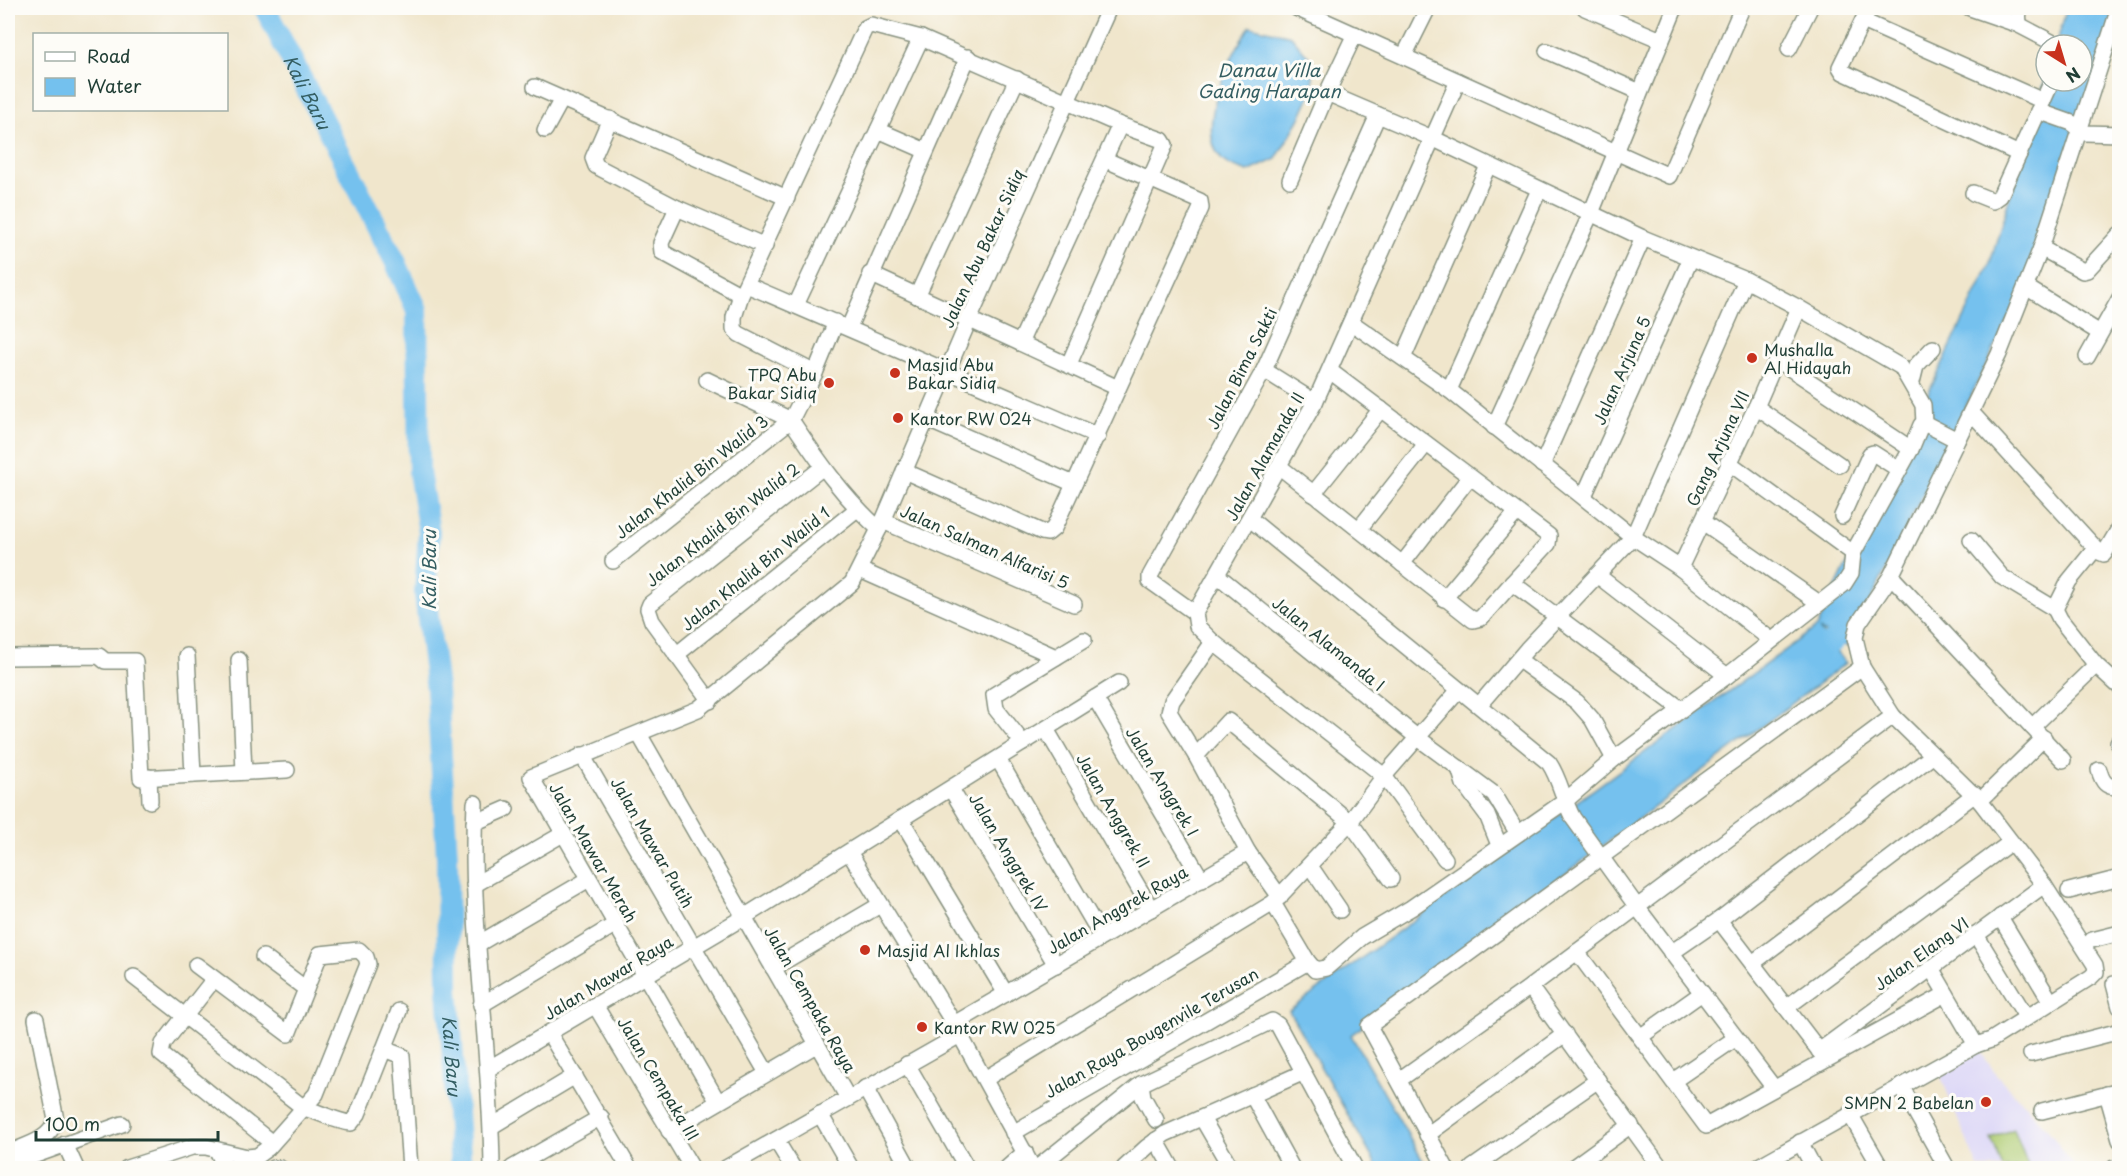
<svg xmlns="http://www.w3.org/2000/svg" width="2127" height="1176" font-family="'Playpen Sans',sans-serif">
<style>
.built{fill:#dbd6f7}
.green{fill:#afcc73;stroke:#678454;stroke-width:1.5}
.water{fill:#74c1ee;stroke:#4a7f91;stroke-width:1.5}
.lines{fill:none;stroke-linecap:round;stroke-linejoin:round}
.river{stroke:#74c1ee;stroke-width:22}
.minor-casing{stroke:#889280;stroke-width:18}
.minor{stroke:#fff;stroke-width:15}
.poi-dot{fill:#c8321e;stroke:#fdfcf7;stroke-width:2}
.labels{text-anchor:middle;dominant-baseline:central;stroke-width:6;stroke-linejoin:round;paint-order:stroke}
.street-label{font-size:16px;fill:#1f3d34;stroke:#fdfcf7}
.poi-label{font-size:16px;fill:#1f3d34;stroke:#fdfcf7;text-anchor:start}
.water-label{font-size:18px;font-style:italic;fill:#345e62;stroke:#fdfcf7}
</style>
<rect width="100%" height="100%" fill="#fdfcf7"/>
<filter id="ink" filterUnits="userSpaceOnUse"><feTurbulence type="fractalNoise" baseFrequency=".0167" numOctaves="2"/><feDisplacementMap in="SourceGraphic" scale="12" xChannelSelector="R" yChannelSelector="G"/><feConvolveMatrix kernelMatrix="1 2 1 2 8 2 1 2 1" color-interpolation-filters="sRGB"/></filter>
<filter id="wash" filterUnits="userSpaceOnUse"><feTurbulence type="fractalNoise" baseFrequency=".008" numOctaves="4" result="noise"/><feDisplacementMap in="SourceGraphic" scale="24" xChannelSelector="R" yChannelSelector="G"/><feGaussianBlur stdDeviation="1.35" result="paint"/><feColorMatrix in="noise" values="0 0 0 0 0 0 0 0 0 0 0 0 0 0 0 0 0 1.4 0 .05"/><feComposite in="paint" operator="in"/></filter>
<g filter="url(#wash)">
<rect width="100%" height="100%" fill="#f0e6cc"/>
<!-- built -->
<path class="built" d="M1979,1049L1996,1074L2047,1129L2076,1168H1978L1939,1072Z"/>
<!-- green -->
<path class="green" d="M2014,1129L2029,1168H2003L1991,1138Z"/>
<!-- water -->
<g class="water">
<path d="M2067,8H2119L2031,273L1848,647L1819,629L1846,663L1351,1035L1427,1168H1378L1289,1011L1817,627L1989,266L2046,77V81H2082V45H2056Z"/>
<path d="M1250,26L1291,36L1313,62V89L1299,120L1276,159L1248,172C1240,169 1228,166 1222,160C1193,128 1231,55 1250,26Z"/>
</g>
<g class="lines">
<!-- river -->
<g class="river">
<path id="s1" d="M265,8L395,261L417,310L419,472L429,532L425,594L437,689L447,857L448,989L461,1168"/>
<path d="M1805,662C1829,648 1839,638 1853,614"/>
</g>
</g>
</g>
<g filter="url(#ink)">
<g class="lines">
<defs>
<g id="minor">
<path d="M1296,8L1669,176L1742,8"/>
<path d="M1585,8L1661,40"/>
<path d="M1869,8L1840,67L1843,72L2019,154"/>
<path d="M1970,8L2019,25L2057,45"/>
<path d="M2018,8L2019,25"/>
<path d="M1863,21L2043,101"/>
<path d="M1355,34L1327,93L1432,138L1643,238L1746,280L1799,308L1901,367L1923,405L1924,423"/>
<path d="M1789,49L1810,8"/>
<path d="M1547,51L1640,92"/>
<path d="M1404,56L1428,8"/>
<path d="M535,87L787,198"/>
<path d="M2038,111L2072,123L2085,133L2120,134"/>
<path d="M610,119L593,158L596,166L677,208L765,246"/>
<path d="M545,130L562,99"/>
<path d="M878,130L926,151"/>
<path d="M1290,180L1327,93"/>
<path d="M1973,193L1993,201L2000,196L2052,81"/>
<path d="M677,208L661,243L662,252L741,295"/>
<path d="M2041,248L2083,271L2087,270L2120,234"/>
<path d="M870,274L1118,388"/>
<path d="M747,285L1098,436"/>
<path d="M2026,287L2100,333"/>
<path d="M917,296L1017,79"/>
<path d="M796,305L921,38"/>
<path d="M1352,323L1449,390L1633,537L1680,568L1771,640"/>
<path d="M849,327L968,57"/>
<path d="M2087,357L2120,298"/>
<path d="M1403,358L1488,166"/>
<path d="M1776,359L1911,449"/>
<path d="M1069,364L1165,145L1162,140L1120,125"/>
<path d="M1264,370L1315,402"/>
<path d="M1330,371L1549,536L1548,544L1512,583L1681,709"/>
<path d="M815,373L739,334L734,329V317L741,295L865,28L871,25L921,38L1120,125L1020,343"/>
<path d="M707,380L791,420L815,373L836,322"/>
<path d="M1912,382L1916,366L1933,348"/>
<path d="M1449,390L1539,190"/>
<path d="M1756,407L1840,465"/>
<path d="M1971,412L2099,552L2104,554L2120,527"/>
<path d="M928,420L1074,484"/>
<path d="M1494,427L1591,213L1675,8"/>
<path d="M1728,462L1853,553"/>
<path d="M1542,465L1643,238"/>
<path d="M1280,467L1473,620L1481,618L1512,583"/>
<path d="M904,471L1042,532L1048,533L1054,528L1201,208L1200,201L1106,160"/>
<path d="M1313,494L1381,409"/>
<path d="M1584,496L1691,258"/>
<path d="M1842,516L1870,454L1873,453L1898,469"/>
<path d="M1250,519L1549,763C1560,779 1563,800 1573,818L1637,907L1774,1088"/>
<path d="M883,521L1074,604"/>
<path d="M1703,522L1819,603"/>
<path d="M1359,529L1426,444"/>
<path d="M1971,540L2002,577L2055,609L2060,619L2096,665L2120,687"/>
<path d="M613,561L791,420C817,459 843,497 879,529"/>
<path d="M1402,564L1469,478"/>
<path d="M1680,568L1756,407L1799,308"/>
<path d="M860,570L1056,657"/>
<path d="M1217,575L1418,738L1494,794L1517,832"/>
<path d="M1597,575L1727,676"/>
<path d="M1891,576L2063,760"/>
<path d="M1444,599L1516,513"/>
<path d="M2055,609L2069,581L2095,549"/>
<path d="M1195,613L1150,581V576L1264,370L1378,115"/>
<path d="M1213,642L1172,701L1169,712L1196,756L1248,852"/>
<path d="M676,655L857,509"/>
<path d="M187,656L193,775"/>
<path d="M8,657L99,656L105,661H135L141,778L287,770"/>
<path d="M239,660L244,772"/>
<path d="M1519,660L1577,702L1592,719L1614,759"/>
<path d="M1862,667L1855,638L1858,624L1891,576L1999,354L2041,248L2119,8"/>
<path d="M1095,698L1202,880"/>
<path d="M710,701L652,621L648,609L650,604L823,467"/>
<path d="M1480,704L1527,649L1633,537L1746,280"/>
<path d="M2032,727L2096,665"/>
<path d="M1046,729L1151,909"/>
<path d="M639,734L848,1098"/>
<path d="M2118,742L2120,741"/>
<path d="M1023,743L996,709L994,695L1084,640"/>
<path d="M582,755L767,1073"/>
<path d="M1196,756L1228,721L1350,822L1391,879"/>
<path d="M998,759L1102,937"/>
<path d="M1459,768L1464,784L1487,815L1499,845"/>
<path d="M2099,770C2102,781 2106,789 2120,786"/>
<path d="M149,777L150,801"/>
<path d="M951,789L1056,965"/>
<path d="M1980,801L2044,738"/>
<path d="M475,803C469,926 491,1046 492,1168"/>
<path d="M901,819L1006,994"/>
<path d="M474,823L506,809"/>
<path d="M849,852L954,1024L1033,1168"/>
<path d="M1445,859L1384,776L1213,642L1197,626L1195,613L1315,402L1458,81"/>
<path d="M1310,866L1340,910"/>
<path d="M474,885L563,834"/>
<path d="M2069,891L2120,878"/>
<path d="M1273,903L1308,962L1315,970L1326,968L1362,937L1411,908L1564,802L1614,759L1727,676L1844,584L1851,573L1853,553L1911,449L1921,425L1924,423L1957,440"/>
<path d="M2000,917L2051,1002"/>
<path d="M1719,920L1824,1057"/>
<path d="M1976,935L2027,1018"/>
<path d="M2092,940L2120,933"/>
<path d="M478,944L589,879"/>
<path d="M1577,952L1706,1126L1946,994"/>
<path d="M1671,953L1719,920L1932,756"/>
<path d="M263,957L306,989"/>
<path d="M1754,962L1975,794"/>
<path d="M773,968L880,905"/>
<path d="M134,977L304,1108C320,1112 336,1122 351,1123L358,1114L399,1011"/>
<path d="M214,979L163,1044L161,1054L272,1143"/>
<path d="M2120,983L2114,984L2120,1007"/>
<path d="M1530,987L1661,1168"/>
<path d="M481,1005L616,924"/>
<path d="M595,1005L692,1168"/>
<path d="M1787,1007L2011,842"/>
<path d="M954,1024L1248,852L1280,897"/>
<path d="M549,1033L629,1168"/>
<path d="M1640,1037L1702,993"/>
<path d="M384,1049L402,1056L410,1168"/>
<path d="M1819,1051L2044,885"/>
<path d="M2031,1054L2120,1031"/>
<path d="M907,1064L967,1168"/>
<path d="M488,1069L744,917L1119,683"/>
<path d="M985,1079L1273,903L1350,822L1384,776L1459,690"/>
<path d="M1399,1080L1530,987L1893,716"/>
<path d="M1673,1081L1736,1038"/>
<path d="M1141,1084L1143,1097L1156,1120"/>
<path d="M1901,1086L1947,1168"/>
<path d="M865,1088L909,1168"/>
<path d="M2107,1094L2120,1140"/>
<path d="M1252,1095L1292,1168"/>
<path d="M718,1102L531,777L698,709L852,583L883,521L969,320L1109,8"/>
<path d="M2042,1111L2120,1091"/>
<path d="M820,1114L851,1168"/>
<path d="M1850,1114L1881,1168"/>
<path d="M1202,1118L1231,1168"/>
<path d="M492,1126L575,1076"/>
<path d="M669,1131L816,1045"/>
<path d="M1013,1133L1308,962"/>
<path d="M1427,1135L1565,1034"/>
<path d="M776,1140L793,1168"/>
<path d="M1156,1140L1172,1168"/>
<path d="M1800,1142L1814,1168"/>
<path d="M65,1144L76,1168"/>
<path d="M217,1150L225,1168"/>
<path d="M8,1153C26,1145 49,1141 56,1120L36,1019"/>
<path d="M8,1165L122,1124"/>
<path d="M127,1168L192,1147H206L247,1157L257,1156L268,1148L316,1094L368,964L366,957L359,950L320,954L288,1034L196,965"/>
<path d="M273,1168H280"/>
<path d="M512,1168L601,1117"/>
<path d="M726,1168L960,1035"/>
<path d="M1007,1168L1025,1152"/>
<path d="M1037,1168L1141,1084L1272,1021L1278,1025L1355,1168"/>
<path d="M1124,1168L1147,1147L1165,1134L1302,1073"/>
<path d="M1446,1168L1369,1026L1862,667L1893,716L1980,801L2044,885L2095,965L2096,972L2091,977L1991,1040L1976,1045"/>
<path d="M1472,1168L1598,1080"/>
<path d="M1572,1168L1631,1125"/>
<path d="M1755,1168L1976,1045L1931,968"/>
<path d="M2114,1168L2120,1167"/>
</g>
</defs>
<!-- minor casing -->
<use href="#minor" class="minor-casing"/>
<!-- minor -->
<use href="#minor" class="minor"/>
</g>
</g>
<!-- markers -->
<g class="poi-dot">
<circle cx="1752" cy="358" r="6"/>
<circle cx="895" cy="373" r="6"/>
<circle cx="829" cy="383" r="6"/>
<circle cx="898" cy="418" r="6"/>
<circle cx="865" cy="950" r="6"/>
<circle cx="922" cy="1027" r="6"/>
<circle cx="1986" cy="1102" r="6"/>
</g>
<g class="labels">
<!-- street labels -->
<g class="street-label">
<text transform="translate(982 248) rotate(-65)">Jalan Abu Bakar Sidiq</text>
<text transform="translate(1241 368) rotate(-63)">Jalan Bima Sakti</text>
<text transform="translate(1621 370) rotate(-66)">Jalan Arjuna 5</text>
<text transform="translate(1717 448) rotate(-65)">Gang Arjuna VII</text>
<text transform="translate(1264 456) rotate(-61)">Jalan Alamanda II</text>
<text transform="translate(691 476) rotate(-38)">Jalan Khalid Bin Walid 3</text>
<text transform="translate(722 524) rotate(-38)">Jalan Khalid Bin Walid 2</text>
<text transform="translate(985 546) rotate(24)">Jalan Salman Alfarisi 5</text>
<text transform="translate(755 568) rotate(-39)">Jalan Khalid Bin Walid 1</text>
<text transform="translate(1329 643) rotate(39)">Jalan Alamanda I</text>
<text transform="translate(1163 781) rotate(59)">Jalan Anggrek I</text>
<text transform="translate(1114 810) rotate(60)">Jalan Anggrek II</text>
<text transform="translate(653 842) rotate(60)">Jalan Mawar Putih</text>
<text transform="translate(594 852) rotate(60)">Jalan Mawar Merah</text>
<text transform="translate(1009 852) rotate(59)">Jalan Anggrek IV</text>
<text transform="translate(1117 909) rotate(-30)">Jalan Anggrek Raya</text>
<text transform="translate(1921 953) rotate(-36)">Jalan Elang VI</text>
<text transform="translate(608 977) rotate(-31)">Jalan Mawar Raya</text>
<text transform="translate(811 999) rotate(60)">Jalan Cempaka Raya</text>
<text transform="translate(1151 1032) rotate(-30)">Jalan Raya Bougenvile Terusan</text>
<text transform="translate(659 1078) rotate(59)">Jalan Cempaka III</text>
</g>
<!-- poi labels -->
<g class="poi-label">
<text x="1764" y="349">Mushalla<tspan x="1764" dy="18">Al Hidayah</tspan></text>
<text x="907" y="364">Masjid Abu<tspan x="907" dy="18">Bakar Sidiq</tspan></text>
<text x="817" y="374" text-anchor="end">TPQ Abu<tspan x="817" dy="18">Bakar Sidiq</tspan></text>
<text x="910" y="418">Kantor RW 024</text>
<text x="877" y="950">Masjid Al Ikhlas</text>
<text x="934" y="1027">Kantor RW 025</text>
<text x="1974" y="1102" text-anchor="end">SMPN 2 Babelan</text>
</g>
<!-- water labels -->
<g class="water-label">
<text x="1269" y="69">Danau Villa<tspan x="1269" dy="21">Gading Harapan</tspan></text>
<text stroke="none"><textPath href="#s1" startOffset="94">Kali Baru</textPath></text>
<text transform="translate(428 570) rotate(-90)">Kali Baru</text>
<text stroke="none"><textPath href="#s1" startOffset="1086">Kali Baru</textPath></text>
</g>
</g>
<!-- margin -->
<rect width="2127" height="1176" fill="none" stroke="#fdfcf7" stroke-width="30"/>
<!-- legend -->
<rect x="33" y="33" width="195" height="78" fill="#fdfcf7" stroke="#a4b0a9" stroke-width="1.5"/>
<rect x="45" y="52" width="30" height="9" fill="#ffffff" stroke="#a4b0a9" stroke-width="1.5"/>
<text x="87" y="63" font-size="18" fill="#1f3d34">Road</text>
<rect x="45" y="78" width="30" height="18" fill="#74c1ee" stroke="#a4b0a9" stroke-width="1.5"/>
<text x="87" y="93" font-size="18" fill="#1f3d34">Water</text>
<!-- north arrow -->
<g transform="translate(2064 63) rotate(143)"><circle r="28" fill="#fdfcf7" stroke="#a4b0a9" stroke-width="1.5"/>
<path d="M0-4.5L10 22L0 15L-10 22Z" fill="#c8321e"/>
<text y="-9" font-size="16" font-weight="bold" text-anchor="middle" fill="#1f3d34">N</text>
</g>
<!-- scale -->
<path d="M36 1131v9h182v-9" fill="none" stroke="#1f3d34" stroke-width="3"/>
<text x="45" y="1131" font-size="18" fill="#1f3d34" stroke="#fdfcf7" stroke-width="4.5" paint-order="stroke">100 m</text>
</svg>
